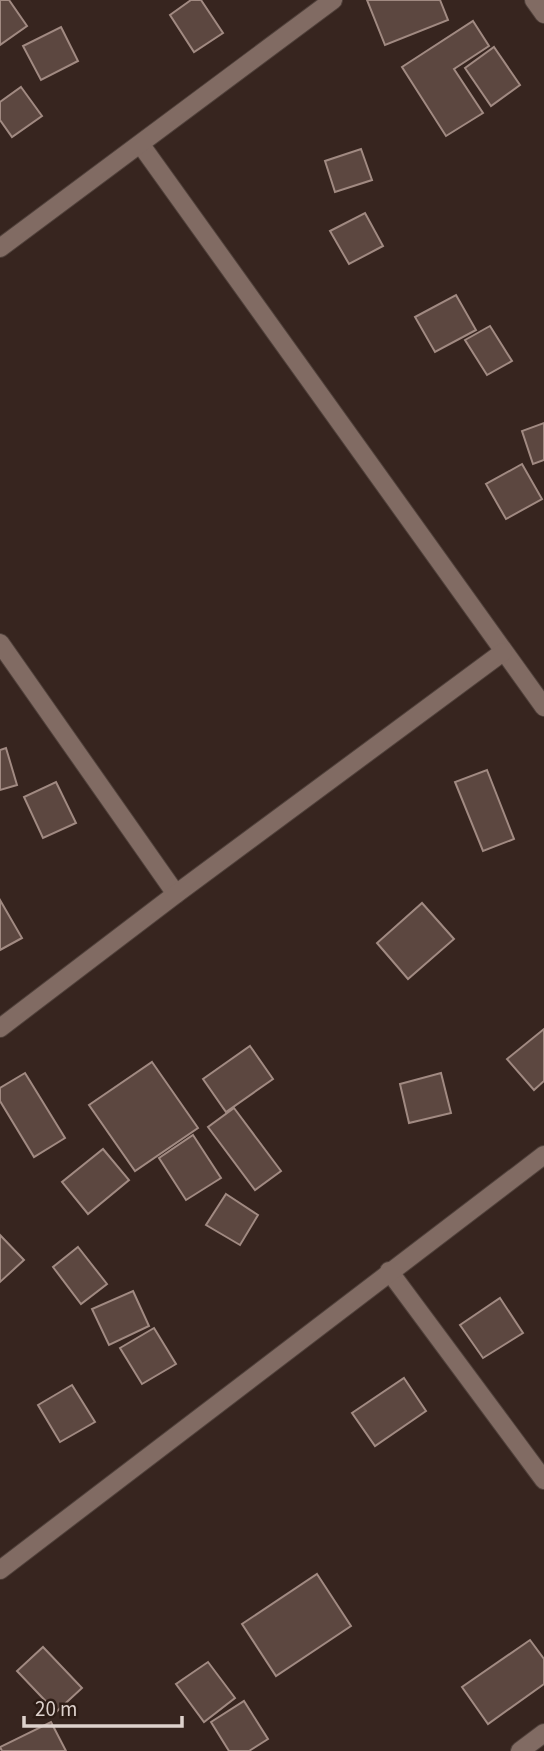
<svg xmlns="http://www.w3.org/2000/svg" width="544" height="1751" font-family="'Source Sans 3',sans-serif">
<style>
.building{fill:#5c4740;stroke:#a18a82;stroke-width:2}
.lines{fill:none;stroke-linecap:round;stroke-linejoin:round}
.minor-casing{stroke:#50413b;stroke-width:20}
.tertiary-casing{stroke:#50413b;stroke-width:20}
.minor{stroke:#816b63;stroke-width:18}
.tertiary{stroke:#816b63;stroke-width:18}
</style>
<rect width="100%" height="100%" fill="#37251f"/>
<!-- building -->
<g class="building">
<path d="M0,0H9L27,26L0,45Z"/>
<path d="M191,0H201L223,33L194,52L170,15Z"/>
<path d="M367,0H440L448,20L385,45Z"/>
<path d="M473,21L489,46L454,69L483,113L446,136L402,67Z"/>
<path d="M61,27L78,61L41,80L23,46Z"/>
<path d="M494,47L520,85L491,106L465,68Z"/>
<path d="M21,87L42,116L12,137L0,120V102Z"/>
<path d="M361,149L372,180L335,192L325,161Z"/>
<path d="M365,213L383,246L349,264L330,231Z"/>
<path d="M456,295L476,330L435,352L415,317Z"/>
<path d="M490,326L512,361L487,375L465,340Z"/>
<path d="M544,423V460L533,464L522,431Z"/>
<path d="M522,464L542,499L506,519L486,484Z"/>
<path d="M6,748L17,785L0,790V750Z"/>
<path d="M487,770L514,839L483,851L455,782Z"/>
<path d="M56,782L76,823L43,838L24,797Z"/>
<path d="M0,900L22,938L0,950Z"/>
<path d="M422,903L454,939L408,979L377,943Z"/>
<path d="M544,1029V1081L534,1090L507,1059Z"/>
<path d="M250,1046L273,1079L226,1112L203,1079Z"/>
<path d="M152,1062L198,1128L135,1171L89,1105Z"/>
<path d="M25,1073L65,1138L34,1157L0,1101V1088Z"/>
<path d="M441,1073L451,1113L409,1123L400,1084Z"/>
<path d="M234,1108L281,1171L255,1190L208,1127Z"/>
<path d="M193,1135L221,1178L186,1200L159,1158Z"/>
<path d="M103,1149L129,1180L88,1214L62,1182Z"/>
<path d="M226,1194L258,1215L240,1245L206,1225Z"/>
<path d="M0,1235L24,1260L0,1282Z"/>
<path d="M78,1247L107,1284L81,1304L53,1267Z"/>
<path d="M133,1291L149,1326L109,1345L92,1309Z"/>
<path d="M500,1298L523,1333L483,1358L460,1325Z"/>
<path d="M154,1328L176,1364L142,1384L120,1348Z"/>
<path d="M404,1378L426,1411L375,1446L352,1413Z"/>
<path d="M72,1385L95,1422L60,1442L38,1405Z"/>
<path d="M317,1574L351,1626L276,1676L242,1624Z"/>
<path d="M530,1640L544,1659V1684L488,1724L462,1687Z"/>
<path d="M43,1647L82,1688L56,1712L17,1671Z"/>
<path d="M208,1662L235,1698L204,1722L176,1684Z"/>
<path d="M244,1701L268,1739L249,1751H229L211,1722Z"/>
<path d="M51,1722L66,1751H2L0,1747Z"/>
</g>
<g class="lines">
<defs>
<g id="minor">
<path d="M534,0L544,14"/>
<path d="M141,145L544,707"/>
<path d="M0,248L333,0"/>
<path d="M0,643L176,894"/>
<path d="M0,1028L176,894L503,652"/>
<path d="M389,1271L544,1480"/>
<path d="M520,1751L544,1733"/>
</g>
<path id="tertiary" d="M0,1570L544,1155"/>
</defs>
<!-- minor casing -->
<use href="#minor" class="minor-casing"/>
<!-- tertiary casing -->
<use href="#tertiary" class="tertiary-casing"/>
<!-- minor -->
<use href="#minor" class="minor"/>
<!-- tertiary -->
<use href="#tertiary" class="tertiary"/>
</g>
<!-- scale -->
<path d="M24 1716v10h158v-10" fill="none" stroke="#ded2cd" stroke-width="3.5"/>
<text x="35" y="1716" font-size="21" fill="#ded2cd" stroke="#2d1c15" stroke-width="5" paint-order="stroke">20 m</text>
</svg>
